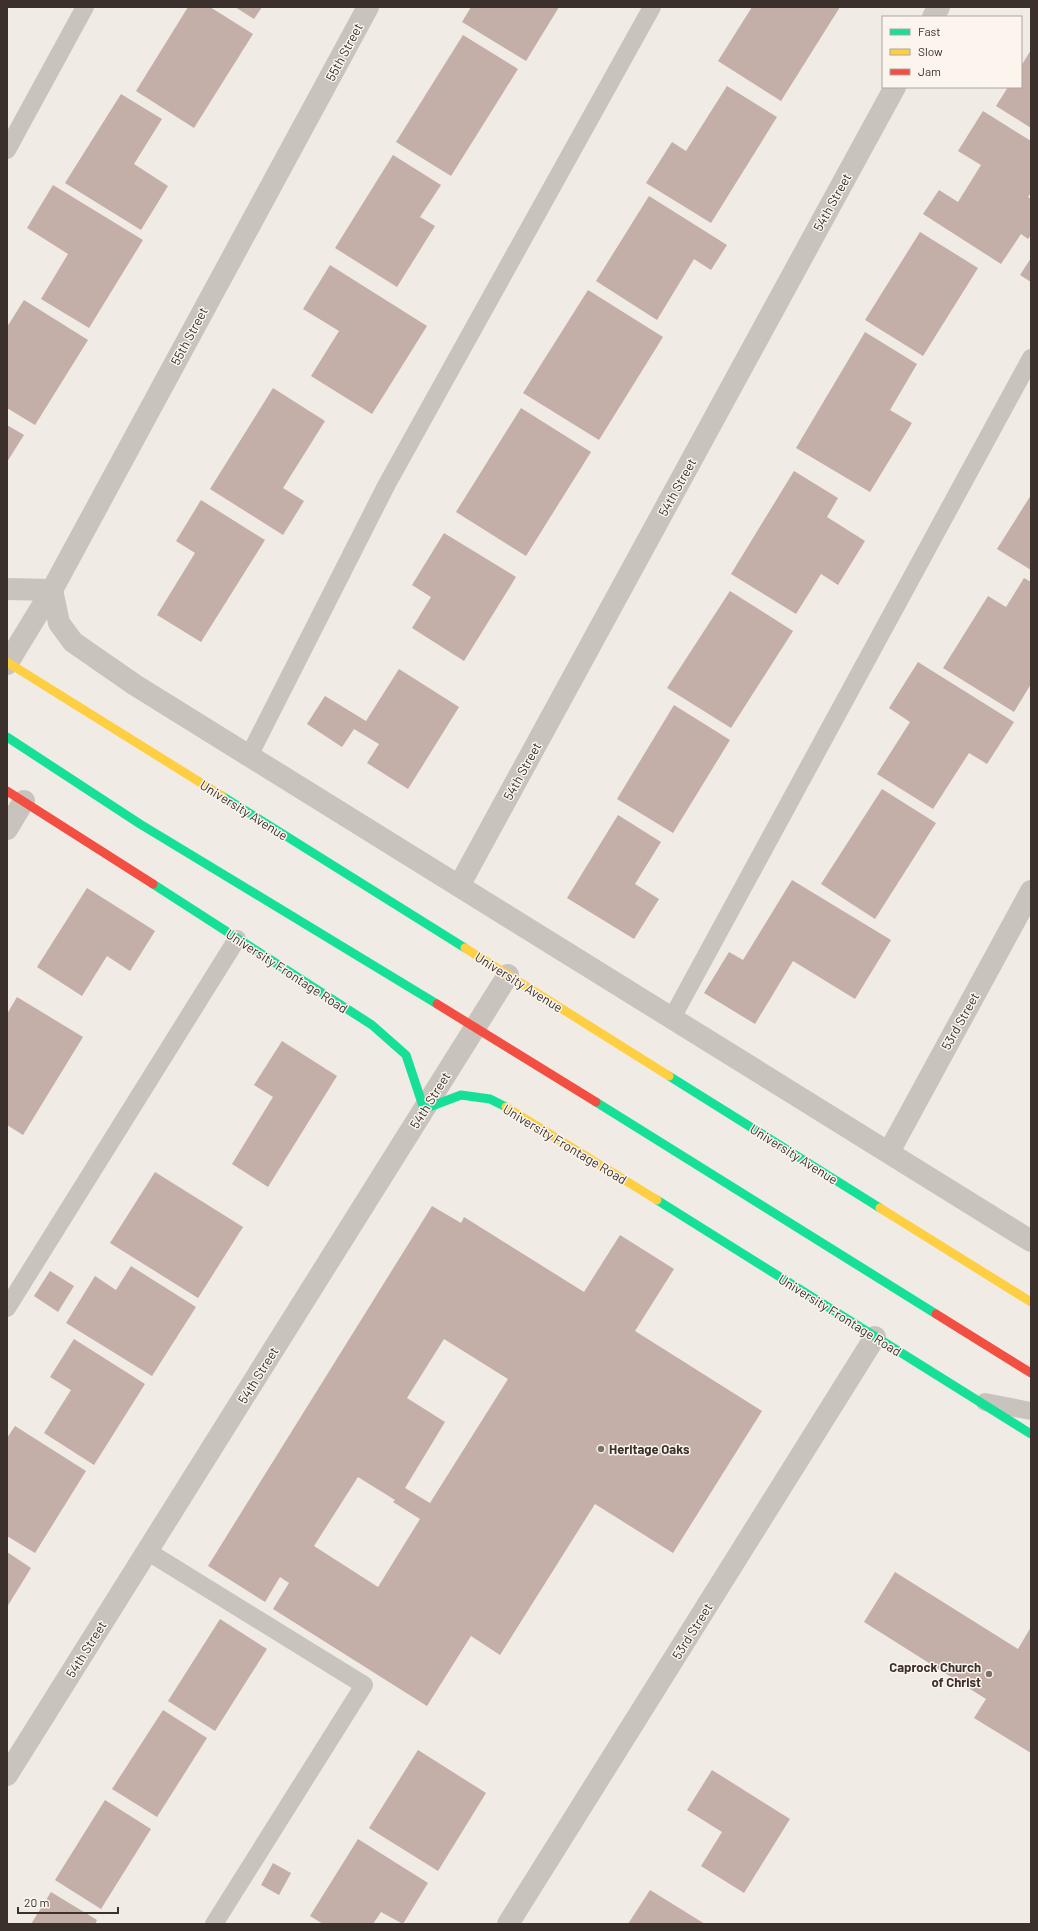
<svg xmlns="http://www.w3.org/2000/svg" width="1038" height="1931" font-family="Barlow,sans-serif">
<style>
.building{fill:#c3afa7;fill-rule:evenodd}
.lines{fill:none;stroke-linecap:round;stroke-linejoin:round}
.lane{stroke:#c9c3be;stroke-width:18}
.street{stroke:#c9c3be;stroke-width:22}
.fast{stroke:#16e098;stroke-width:9}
.slow{stroke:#ffcf43;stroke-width:9}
.jam{stroke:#f24e42;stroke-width:9}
.poi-dot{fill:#7a716c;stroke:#fbf5ee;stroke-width:1.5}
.labels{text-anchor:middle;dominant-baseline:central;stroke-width:3;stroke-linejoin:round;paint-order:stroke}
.street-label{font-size:13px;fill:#3b302b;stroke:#fbf5ee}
.poi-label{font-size:13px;font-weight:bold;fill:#3b302b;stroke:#fbf5ee;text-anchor:start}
</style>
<rect width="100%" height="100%" fill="#f0ebe5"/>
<!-- building -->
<g class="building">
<path d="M188,7H210L253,34L194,128L136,91Z"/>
<path d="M235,7H262L254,19Z"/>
<path d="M471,7H559L526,61L462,22Z"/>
<path d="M752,7H840L781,101L718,61Z"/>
<path d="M463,35L518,69L451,176L396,142Z"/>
<path d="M1031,50V128L996,106L1008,87H1021V66Z"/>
<path d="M727,86L777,117L711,223L646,183L672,142L686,151Z"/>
<path d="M121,94L162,119L134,164L168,186L141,230L65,183Z"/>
<path d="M983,111L1031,141V193L1028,197L1031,199V235L1028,239L1021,234L1001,264L923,214L939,190L958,202L981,165L958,151Z"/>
<path d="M393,155L441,185L420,217L435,226L397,287L335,248Z"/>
<path d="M53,185L143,240L89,328L41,299L68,254L27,228Z"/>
<path d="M649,196L727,245L711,270L694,259L657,320L596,281Z"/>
<path d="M920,232L978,268L923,356L865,320Z"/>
<path d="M1031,258V282L1020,275Z"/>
<path d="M330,265L427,326L372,414L311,376L339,331L303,309Z"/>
<path d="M588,290L663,337L599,440L523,393Z"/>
<path d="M24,300L88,340L35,425L7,408V327Z"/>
<path d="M865,332L917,364L890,410L912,423L870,492L796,448Z"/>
<path d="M273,388L325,421L283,488L304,501L283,535L210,489Z"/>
<path d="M521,408L591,452L526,556L456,512Z"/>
<path d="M7,425L24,435L7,462Z"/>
<path d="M794,471L838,498L827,517L865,541L838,585L821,574L796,614L731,574Z"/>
<path d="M1031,495V570L997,549Z"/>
<path d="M201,500L265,540L201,642L157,615L195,553L176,541Z"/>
<path d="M444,533L516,577L464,661L412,628L431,597L412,585Z"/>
<path d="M1024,578L1031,582V684L1014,712L943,668L988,596L1006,607Z"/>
<path d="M730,591L793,631L731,728L667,688Z"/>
<path d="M918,662L1014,722L987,764L969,753L933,809L877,774L910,722L889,708Z"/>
<path d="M399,669L459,707L408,789L367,763L379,744L354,729L342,747L307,724L325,696L366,721Z"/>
<path d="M674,705L730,740L673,833L617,799Z"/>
<path d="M882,789L936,823L875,919L821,884Z"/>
<path d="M618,815L661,842L635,884L659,899L634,939L567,898Z"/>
<path d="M792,880L891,940L855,999L793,961L755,1024L704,993L729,952L743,960Z"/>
<path d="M87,888L155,931L130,971L107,956L82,996L37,967Z"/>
<path d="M17,997L83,1037L23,1135L7,1125V1014Z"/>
<path d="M282,1041L337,1076L268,1187L232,1164L273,1097L254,1085Z"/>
<path d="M155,1172L243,1227L198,1298L110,1243Z"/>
<path d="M432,1206L461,1223L464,1217L584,1292L620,1235L674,1269L635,1331L762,1411L673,1553L595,1504L500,1655L471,1636L427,1706L273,1609L289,1583L280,1577L265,1602L208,1566ZM444,1339L508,1379L430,1503L405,1488L445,1422L407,1398ZM358,1477L395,1500L393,1502L420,1519L378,1587L314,1546Z"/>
<path d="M131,1266L196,1307L152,1376L66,1323L95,1276L116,1290Z"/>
<path d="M50,1271L74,1286L58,1312L34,1296Z"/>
<path d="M74,1339L145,1384L94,1465L44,1433L71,1390L50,1377Z"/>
<path d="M15,1426L86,1471L35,1553L7,1536V1438Z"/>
<path d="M7,1552L31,1568L7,1607Z"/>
<path d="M895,1572L1018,1649L1031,1627V1753L974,1718L986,1699L864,1622Z"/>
<path d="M220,1619L267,1649L215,1731L168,1701Z"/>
<path d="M163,1710L207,1738L157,1817L112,1789Z"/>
<path d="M418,1750L486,1793L438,1871L369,1828Z"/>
<path d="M712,1770L790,1819L744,1893L701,1866L722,1832L687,1810Z"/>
<path d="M105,1800L151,1829L101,1909L55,1880Z"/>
<path d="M358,1839L428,1883L403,1924L381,1912L373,1924H323L310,1916Z"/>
<path d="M273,1863L291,1873L279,1895L261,1885Z"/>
<path d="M650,1890L705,1924H628Z"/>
<path d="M51,1892L97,1920L95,1924H31Z"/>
</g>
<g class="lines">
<!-- lane -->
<g class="lane">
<path d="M7,150L85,7"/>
<path d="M249,756L387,484L652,7"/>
<path d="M672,1018L1031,358"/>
<path d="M7,1308L237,939"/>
<path d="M985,1402L1031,1411"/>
<path d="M147,1551L364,1685L214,1924"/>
</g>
<!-- street -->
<g class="street">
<path d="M933,17L939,7"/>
<path d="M7,589L52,590L59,623L73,642L135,685L1031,1241"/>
<path d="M7,664L52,590L368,7"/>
<path d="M7,829L24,801"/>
<path d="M459,886L895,87"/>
<path d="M889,1152L1031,891"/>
<path d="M7,1775L508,975"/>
<path d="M508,1924L875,1337"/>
</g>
<!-- fast -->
<g class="fast">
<path d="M7,737L140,824L437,1004"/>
<path d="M222,796L465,948"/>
<path d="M153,884L372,1025L406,1055L424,1109L461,1095L490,1099L506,1107"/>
<path d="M669,1076L880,1208"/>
<path d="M596,1102L936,1314"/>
<path d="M657,1200L1031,1434"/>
</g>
<!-- slow -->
<g class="slow">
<path d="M7,662L222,796"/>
<path d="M465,948L669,1076"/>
<path d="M506,1107L657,1200"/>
<path d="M880,1208L1031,1302"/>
</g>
<!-- jam -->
<g class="jam">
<path d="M7,791L153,884"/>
<path d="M437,1004L596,1102"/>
<path d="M936,1314L1031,1373"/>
</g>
</g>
<!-- markers -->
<g class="poi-dot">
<circle cx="601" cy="1449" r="4"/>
<circle cx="989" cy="1674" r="4"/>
</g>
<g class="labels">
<!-- street labels -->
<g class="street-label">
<text transform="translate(344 52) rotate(-62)">55th Street</text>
<text transform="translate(832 202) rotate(-61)">54th Street</text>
<text transform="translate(189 336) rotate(-62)">55th Street</text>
<text transform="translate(677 487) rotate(-61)">54th Street</text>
<text transform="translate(522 771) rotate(-61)">54th Street</text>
<text transform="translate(244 810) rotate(32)">University Avenue</text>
<text transform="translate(287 971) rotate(33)">University Frontage Road</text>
<text transform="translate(519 982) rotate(32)">University Avenue</text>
<text transform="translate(960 1021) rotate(-61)">53rd Street</text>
<text transform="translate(430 1100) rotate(-58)">54th Street</text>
<text transform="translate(565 1144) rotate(31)">University Frontage Road</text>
<text transform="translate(794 1154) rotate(32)">University Avenue</text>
<text transform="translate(840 1315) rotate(32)">University Frontage Road</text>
<text transform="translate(258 1375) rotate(-58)">54th Street</text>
<text transform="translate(692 1631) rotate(-58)">53rd Street</text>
<text transform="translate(86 1649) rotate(-58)">54th Street</text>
</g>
<!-- poi labels -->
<g class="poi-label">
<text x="609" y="1449">Heritage Oaks</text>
<text x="981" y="1667" text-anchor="end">Caprock Church<tspan x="981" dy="15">of Christ</tspan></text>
</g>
</g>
<!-- border -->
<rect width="1038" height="1931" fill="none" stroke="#3b302b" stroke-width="16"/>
<!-- legend -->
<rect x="882" y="16" width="140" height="72" fill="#fbf5ee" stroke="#aea6a0"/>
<rect x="890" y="29" width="20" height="6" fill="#16e098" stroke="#aea6a0"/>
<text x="918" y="36" font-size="12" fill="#3b302b">Fast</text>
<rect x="890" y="49" width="20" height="6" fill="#ffcf43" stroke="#aea6a0"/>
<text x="918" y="56" font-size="12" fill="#3b302b">Slow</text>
<rect x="890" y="69" width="20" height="6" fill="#f24e42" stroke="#aea6a0"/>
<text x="918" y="76" font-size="12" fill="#3b302b">Jam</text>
<!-- scale -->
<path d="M18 1907v6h100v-6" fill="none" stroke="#3b302b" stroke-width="2"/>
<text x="24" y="1907" font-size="12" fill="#3b302b" stroke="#fbf5ee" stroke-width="3" paint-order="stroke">20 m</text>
</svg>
